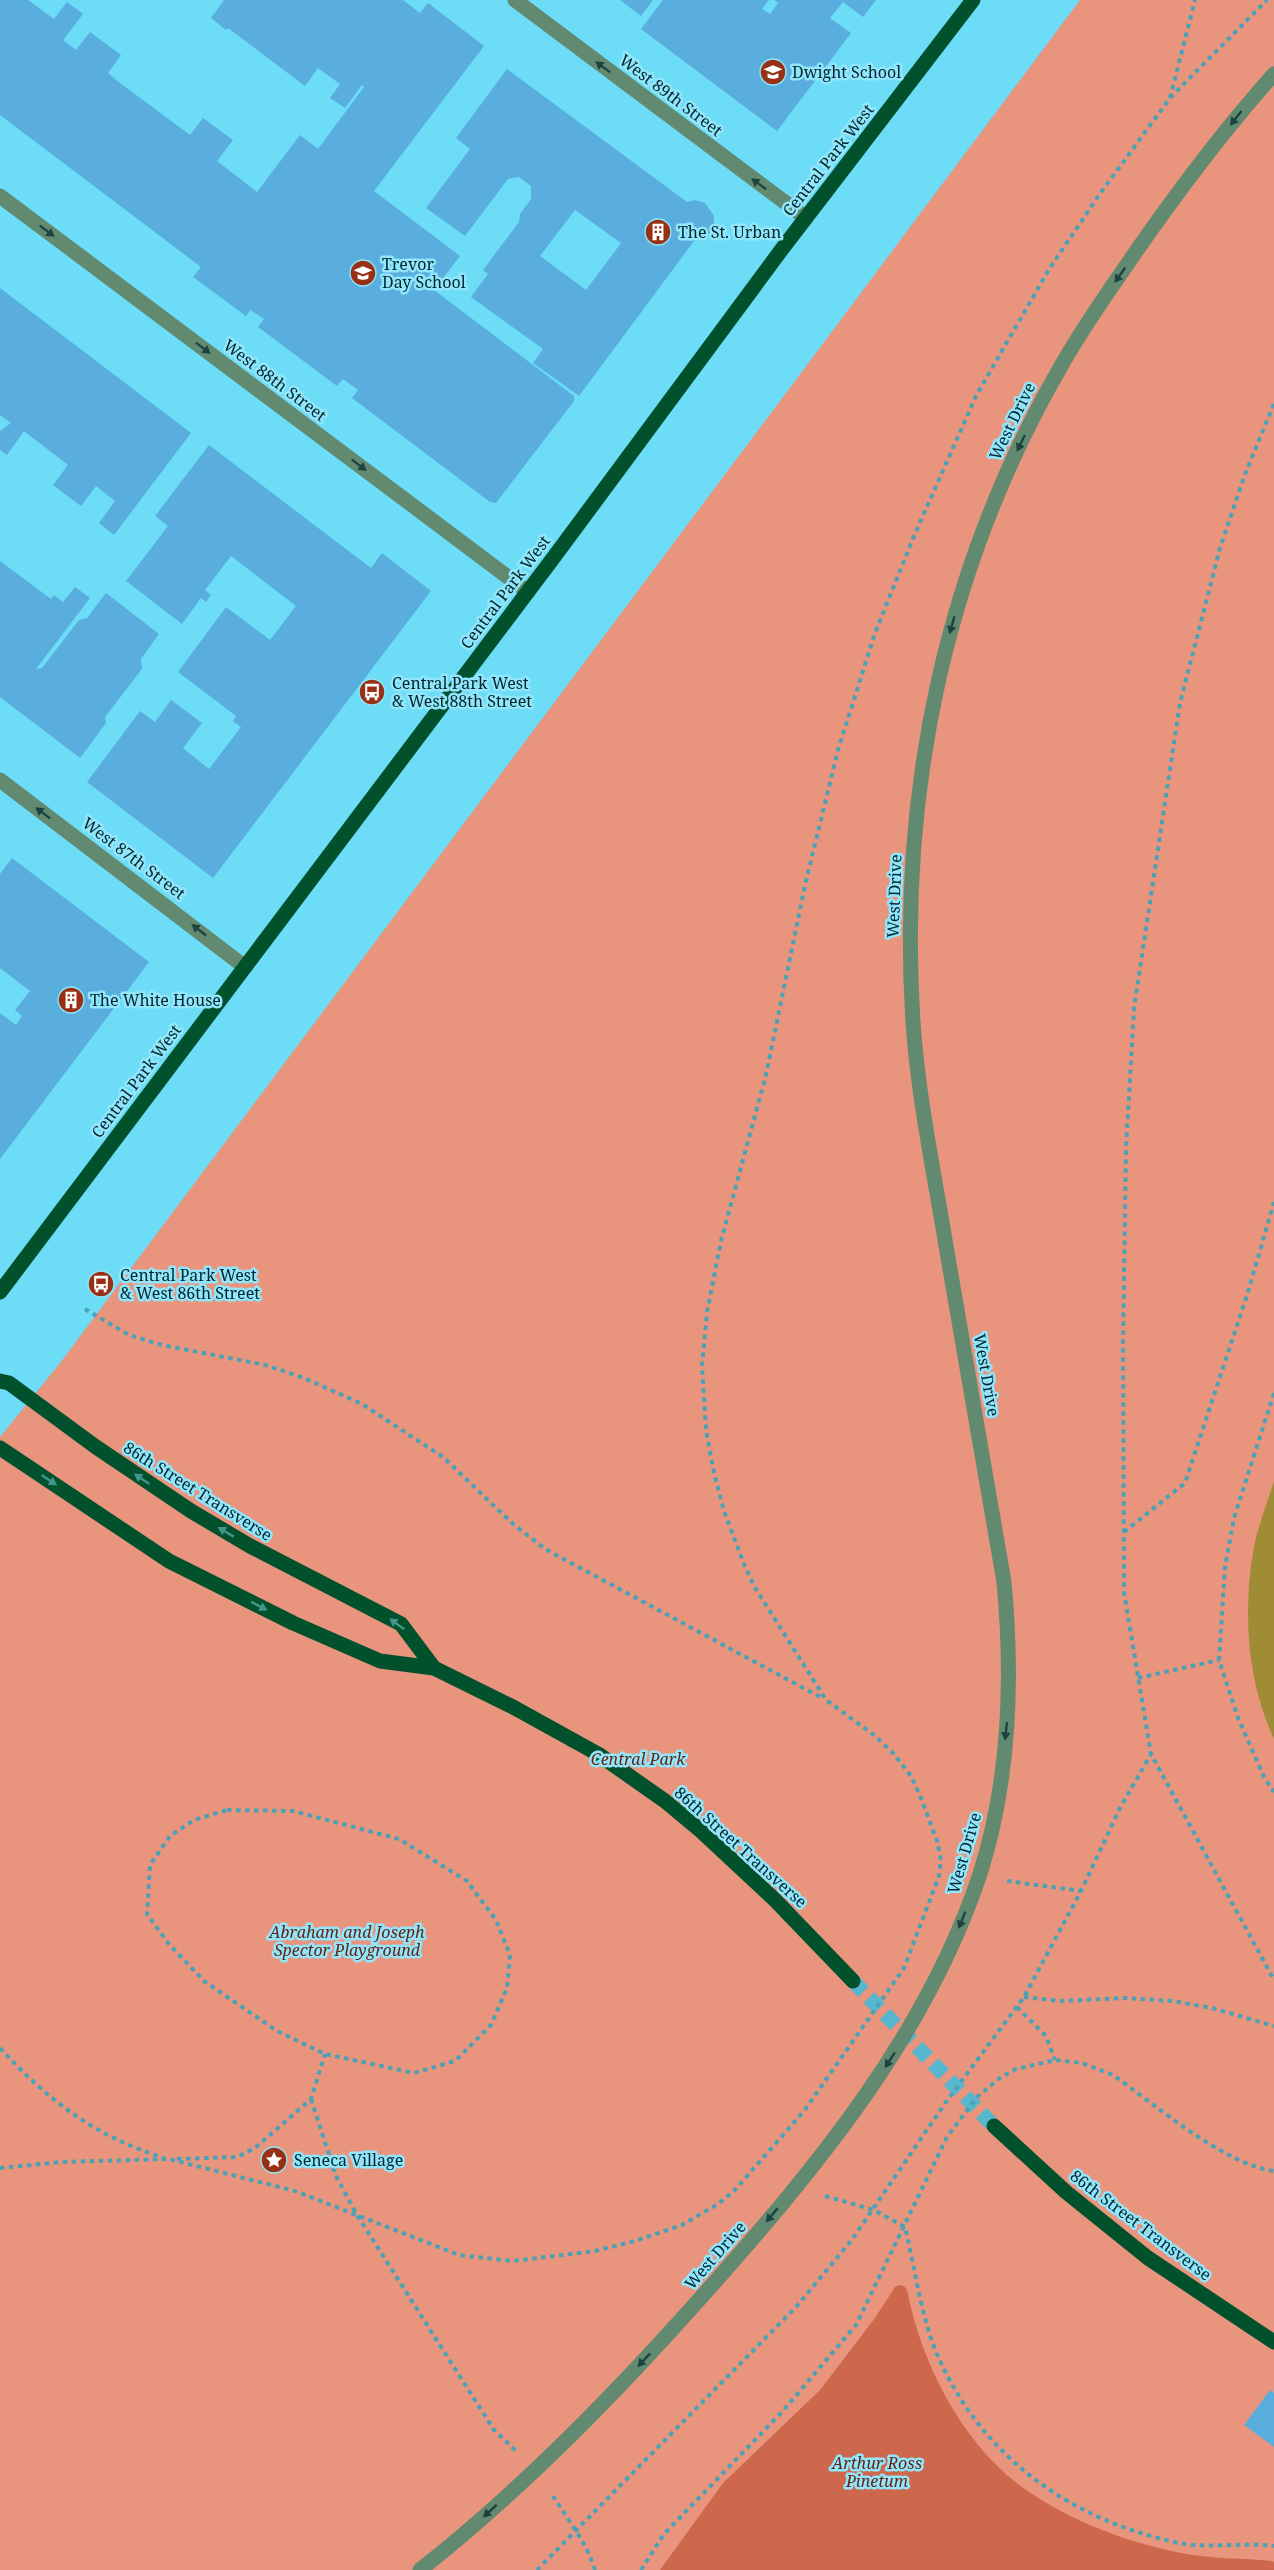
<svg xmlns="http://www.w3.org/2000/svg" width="1274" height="2570" font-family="'Noto Serif',serif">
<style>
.green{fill:#e9947d}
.forest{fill:#cd684d}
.water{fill:#a18c36}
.building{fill:#59aede;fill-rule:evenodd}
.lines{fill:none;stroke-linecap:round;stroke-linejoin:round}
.major-tunnel{stroke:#56b7cf;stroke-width:15;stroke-dasharray:15 8;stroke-linecap:butt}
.path{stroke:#4aa2b7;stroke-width:4;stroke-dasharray:4.5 4.5;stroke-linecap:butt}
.minor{stroke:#628a70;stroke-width:15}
.major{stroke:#02512d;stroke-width:15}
.oneway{fill:#1d4341}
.oneway2{fill:#43948a}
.labels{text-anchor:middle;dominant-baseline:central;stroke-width:5;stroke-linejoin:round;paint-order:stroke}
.poi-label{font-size:16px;fill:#00252d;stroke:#92e6fb;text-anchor:start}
.street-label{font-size:16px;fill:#00252d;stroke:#92e6fb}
.park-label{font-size:16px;font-style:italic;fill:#652312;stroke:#92e6fb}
</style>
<rect width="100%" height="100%" fill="#6cdcf7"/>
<!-- green -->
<path class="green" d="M1080,0H1274V2570H0V1437L60,1363Z"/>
<!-- forest -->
<path class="forest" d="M899,2285L904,2286L907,2290C922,2366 964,2448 1029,2492C1073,2522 1129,2543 1181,2553C1211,2559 1242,2558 1272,2561L1274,2562V2570H660L723,2483L820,2390L875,2318L895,2287Z"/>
<!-- water -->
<path class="water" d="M1274,1481V1739C1247,1681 1243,1614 1253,1552C1257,1528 1267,1504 1274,1481Z"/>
<!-- building -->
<g class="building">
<path d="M0,0H28L54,19L67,2L83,14L63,40L76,50L90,32L121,55L108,73L120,83L190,135L203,118L233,140L217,161L257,192L300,135L318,149L364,87L362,85L345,108L330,98L340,84L318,68L305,86L228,28L226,30L211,18L224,0H403L420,13L428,3L484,46L374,191L460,256L434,290L574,396V401L496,503L490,502L352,398L358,390L343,379L337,386L258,327L264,319L250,310L246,316L193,277L201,267L0,115Z"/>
<path d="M620,0H653L641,16Z"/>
<path d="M663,0H769L762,9L770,14L778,3L774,0H876L863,17L843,2L830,18L851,33L777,131L641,29Z"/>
<path d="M507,69L687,202L695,200L705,203L714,216V226L710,233L702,239L694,241L579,396L533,363L543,349L471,297L488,274L483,270L519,222L520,214L531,199V186L519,177L508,179L465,236L426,208L470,149L456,138ZM575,210L621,243L586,290L540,256Z"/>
<path d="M0,288L191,433L114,535L99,523L115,501L96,486L81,506L53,485L68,465L24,431L7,455L0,450V431L11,423L0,415Z"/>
<path d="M209,445L371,568L382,553L431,591L213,878L87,782L140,711L155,722L171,700L202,723L183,748L209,769L241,727L233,721L236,716L178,672L226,607L270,640L296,606L231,556L205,590L211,595L206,602L201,598L182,624L126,581L168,526L155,516Z"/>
<path d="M0,561L51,599L54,595L63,602L75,587L90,598L36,669L42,668L79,620L87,618L106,593L159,634L141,659L142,669L105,717L106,723L80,758L0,697Z"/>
<path d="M12,858L149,962L0,1159V1013L16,1025L22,1016L15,1010L30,991L0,968V874Z"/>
<path d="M1270,2390L1274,2393V2447L1244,2425Z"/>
</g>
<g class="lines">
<!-- major-tunnel -->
<path class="major-tunnel" d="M853,1981L994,2126"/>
<!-- path -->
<g class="path">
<path d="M1170,98L1195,0"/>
<path d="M1274,404L1245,474L1220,548L1180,703L1134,1008L1126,1148L1123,1343L1124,1592L1151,1754L1274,1980"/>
<path d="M85,1309L129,1335L162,1345L265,1365L304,1378L362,1404L443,1457L512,1523L545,1549L822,1698"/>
<path d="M1274,1393L1234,1518L1225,1567L1219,1660L1238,1718L1265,1779L1274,1792"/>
<path d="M1124,1532L1185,1483L1248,1292L1274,1202"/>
<path d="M1138,1678L1219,1660"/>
<path d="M227,1810L293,1811L399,1839L467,1881L496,1920L510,1955L507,1988L491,2025L455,2061L414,2073L325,2054L277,2031L204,1981L169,1944L147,1914L150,1865L170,1836L194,1820Z"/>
<path d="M1007,1881L1081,1891"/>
<path d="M1024,1997L1060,2001L1126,1998L1172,2001L1212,2008L1274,2026"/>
<path d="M1017,2007L1046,2036L1055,2060"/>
<path d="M0,2048C49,2101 94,2136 164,2158"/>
<path d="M311,2099L336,2176L357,2215L494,2430L516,2451"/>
<path d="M177,2159L237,2157L255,2148L311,2099L325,2054"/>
<path d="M0,2168L62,2162L169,2159L295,2191L459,2255L513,2261L595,2251L635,2241L682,2225L718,2204L734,2191L804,2111L904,1968L939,1876L941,1860L937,1841L921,1798L911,1776L893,1753L874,1735L826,1700L754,1586L744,1564L724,1511L714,1473L706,1430L702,1366L707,1312L721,1241L766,1075L805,885L838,750L875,633L914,536L976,396L1048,271L1097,198L1170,98L1267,0"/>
<path d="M825,2196L874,2210L905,2227C916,2272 921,2321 941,2363C987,2461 1074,2521 1179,2543C1210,2549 1243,2542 1274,2546"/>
<path d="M553,2496C568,2520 587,2543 595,2570"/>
<path d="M537,2570L796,2307L851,2241L946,2102L1024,1997L1081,1891L1120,1808L1151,1754"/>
<path d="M641,2570L664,2534L782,2412L856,2325L947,2137L977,2097L1001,2077L1016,2069L1055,2060L1082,2063L1113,2075C1156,2105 1223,2164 1274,2171"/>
</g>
<!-- minor -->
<g class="minor">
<path d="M515,0L806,218"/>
<path d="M0,196L528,592"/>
<path d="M0,780L245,967"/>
<path d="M420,2570C524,2488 617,2392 705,2293C817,2167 926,2036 980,1874C1010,1780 1013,1678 1004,1582C985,1470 966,1358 946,1246C934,1172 918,1097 913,1022C898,789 946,563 1064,361C1085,324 1111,288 1135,253C1178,191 1224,130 1274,74"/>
</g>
<!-- major -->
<g class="major">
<path d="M0,1292L554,557L782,249L973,0"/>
<path d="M0,1381L9,1383L96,1447L191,1511L250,1546L401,1624L434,1668"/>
<path d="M0,1448L169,1561L293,1623L380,1661L434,1668L513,1707L598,1754L665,1801L701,1831L775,1900L853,1981"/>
<path d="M994,2126L1066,2192L1148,2258L1274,2342"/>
</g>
</g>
<!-- one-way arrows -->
<defs><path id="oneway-solid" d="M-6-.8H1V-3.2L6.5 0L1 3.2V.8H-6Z" transform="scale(1.5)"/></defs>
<g class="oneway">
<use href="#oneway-solid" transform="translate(603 67) rotate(-143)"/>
<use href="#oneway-solid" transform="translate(1236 118) rotate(128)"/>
<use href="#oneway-solid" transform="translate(759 184) rotate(-144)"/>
<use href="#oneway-solid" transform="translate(47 231) rotate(37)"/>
<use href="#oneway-solid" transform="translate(1120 275) rotate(125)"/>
<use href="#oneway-solid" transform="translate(203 348) rotate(37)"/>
<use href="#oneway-solid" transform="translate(1021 443) rotate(116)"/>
<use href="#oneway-solid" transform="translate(359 465) rotate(37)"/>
<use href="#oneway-solid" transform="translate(952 625) rotate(106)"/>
<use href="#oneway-solid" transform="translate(43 813) rotate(-143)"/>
<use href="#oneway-solid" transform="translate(199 930) rotate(-142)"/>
<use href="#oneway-solid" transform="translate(1006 1731) rotate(96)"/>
<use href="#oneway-solid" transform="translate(962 1920) rotate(112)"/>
<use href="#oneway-solid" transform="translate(890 2060) rotate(123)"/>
<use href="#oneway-solid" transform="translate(772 2215) rotate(130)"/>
<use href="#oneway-solid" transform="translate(644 2360) rotate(133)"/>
<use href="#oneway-solid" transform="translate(490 2511) rotate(138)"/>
</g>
<g class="oneway2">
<use href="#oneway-solid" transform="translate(142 1479) rotate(-146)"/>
<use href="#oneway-solid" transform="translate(49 1480) rotate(34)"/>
<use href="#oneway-solid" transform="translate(226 1532) rotate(-149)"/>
<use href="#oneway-solid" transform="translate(259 1606) rotate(27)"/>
<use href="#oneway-solid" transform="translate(397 1624) rotate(-144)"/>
</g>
<!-- icons -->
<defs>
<symbol id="school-disc" viewBox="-11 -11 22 22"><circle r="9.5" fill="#983013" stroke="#92e6fb"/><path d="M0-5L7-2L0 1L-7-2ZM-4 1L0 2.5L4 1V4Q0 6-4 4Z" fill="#fff"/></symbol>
<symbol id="building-disc" viewBox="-11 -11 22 22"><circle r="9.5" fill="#983013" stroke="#92e6fb"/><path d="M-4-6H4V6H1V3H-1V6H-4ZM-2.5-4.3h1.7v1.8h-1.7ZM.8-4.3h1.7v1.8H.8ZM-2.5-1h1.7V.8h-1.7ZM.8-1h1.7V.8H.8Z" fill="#fff"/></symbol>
<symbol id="bus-disc" viewBox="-11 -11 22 22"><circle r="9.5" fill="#983013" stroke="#92e6fb"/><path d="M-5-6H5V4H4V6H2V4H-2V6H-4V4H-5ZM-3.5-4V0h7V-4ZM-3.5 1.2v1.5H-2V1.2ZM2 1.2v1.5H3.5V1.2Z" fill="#fff"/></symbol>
<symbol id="sight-disc" viewBox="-11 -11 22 22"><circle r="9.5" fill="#983013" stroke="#92e6fb"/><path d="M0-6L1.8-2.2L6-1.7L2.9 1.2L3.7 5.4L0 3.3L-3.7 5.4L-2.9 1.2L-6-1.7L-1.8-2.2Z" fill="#fff"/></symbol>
</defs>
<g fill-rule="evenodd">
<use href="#school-disc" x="758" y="57" width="30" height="30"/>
<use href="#building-disc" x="643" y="217" width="30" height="30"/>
<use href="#school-disc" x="348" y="258" width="30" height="30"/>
<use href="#bus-disc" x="357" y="677" width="30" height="30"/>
<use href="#building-disc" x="56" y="985" width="30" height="30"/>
<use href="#bus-disc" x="86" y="1269" width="30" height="30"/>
<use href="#sight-disc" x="259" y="2145" width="30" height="30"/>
</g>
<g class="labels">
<!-- poi labels -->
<g class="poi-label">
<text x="792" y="72">Dwight School</text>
<text x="678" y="232">The St. Urban</text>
<text x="382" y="264">Trevor<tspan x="382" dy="18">Day School</tspan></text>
<text x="392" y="683">Central Park West<tspan x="392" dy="18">&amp; West 88th Street</tspan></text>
<text x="90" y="1000">The White House</text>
<text x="120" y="1275">Central Park West<tspan x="120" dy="18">&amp; West 86th Street</tspan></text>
<text x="294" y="2160">Seneca Village</text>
</g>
<!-- street labels -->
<g class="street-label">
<text transform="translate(671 95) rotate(37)">West 89th Street</text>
<text transform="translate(828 160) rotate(-52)">Central Park West</text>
<text transform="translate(275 380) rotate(37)">West 88th Street</text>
<text transform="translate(1012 421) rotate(-64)">West Drive</text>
<text transform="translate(505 592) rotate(-53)">Central Park West</text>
<text transform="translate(134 858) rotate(37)">West 87th Street</text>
<text transform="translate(894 896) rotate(-88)">West Drive</text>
<text transform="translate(136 1081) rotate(-53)">Central Park West</text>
<text transform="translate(987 1375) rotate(80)">West Drive</text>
<text transform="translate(198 1491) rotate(32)">86th Street Transverse</text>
<text transform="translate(741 1847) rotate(42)">86th Street Transverse</text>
<text transform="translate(964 1853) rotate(-74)">West Drive</text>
<text transform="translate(1141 2225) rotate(37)">86th Street Transverse</text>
<text transform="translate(715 2255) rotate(-49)">West Drive</text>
</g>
<!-- park labels -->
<g class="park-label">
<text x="638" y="1759">Central Park</text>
<text x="347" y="1932">Abraham and Joseph<tspan x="347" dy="18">Spector Playground</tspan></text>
<text x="877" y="2463">Arthur Ross<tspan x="877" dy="18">Pinetum</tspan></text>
</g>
</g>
</svg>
